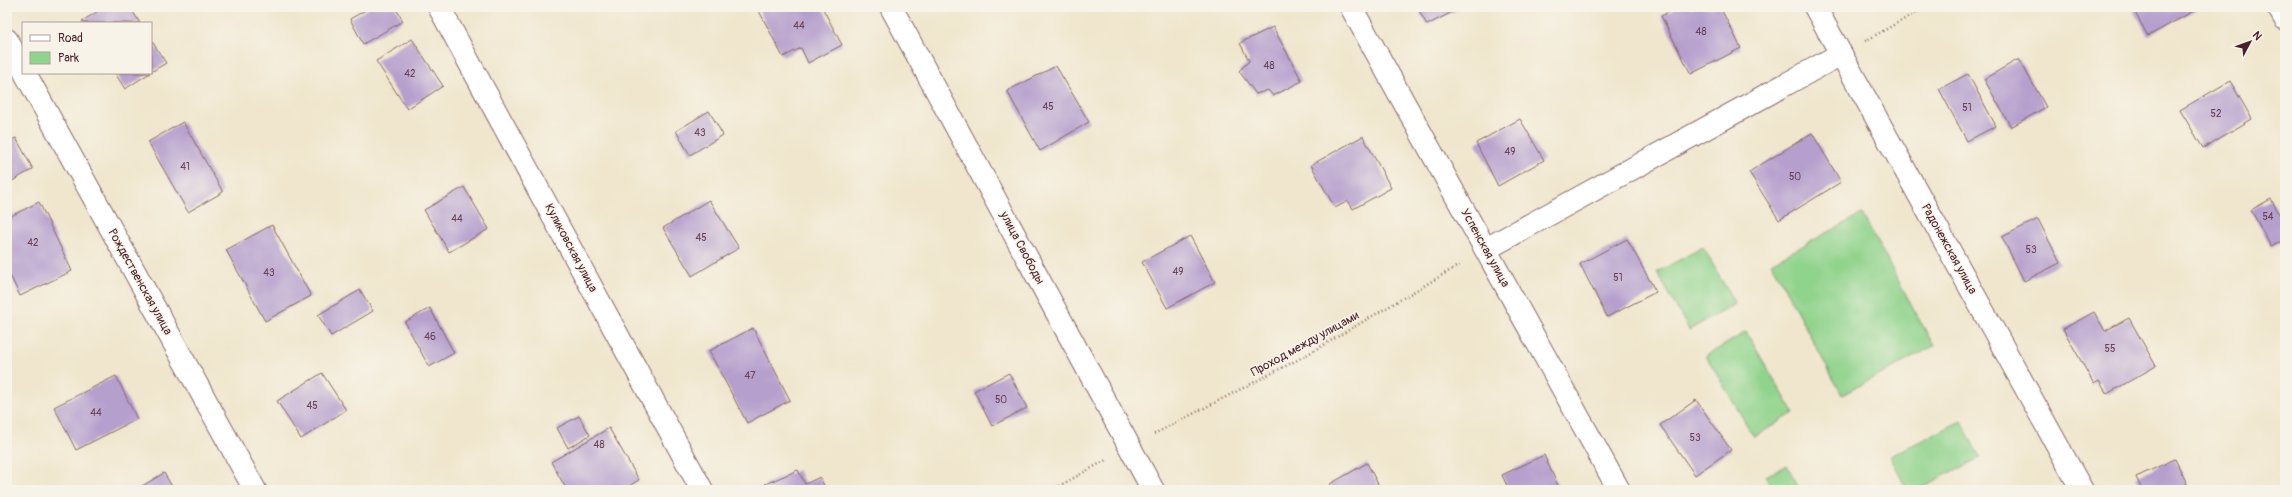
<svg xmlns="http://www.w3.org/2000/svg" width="2292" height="497" font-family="Pangolin,sans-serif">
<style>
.green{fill:#90d38c;stroke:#6d795c}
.building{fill:#b59fcd}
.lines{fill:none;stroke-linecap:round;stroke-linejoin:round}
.street-casing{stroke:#846564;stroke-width:24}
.path{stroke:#846564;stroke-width:2.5;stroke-dasharray:1 3;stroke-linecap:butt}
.street{stroke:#fff;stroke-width:22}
.labels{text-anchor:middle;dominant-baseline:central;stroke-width:3;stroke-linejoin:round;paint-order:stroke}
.number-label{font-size:10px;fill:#653f54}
.street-label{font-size:12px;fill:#4a1f2b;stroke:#f7f3e8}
</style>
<rect width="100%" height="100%" fill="#f7f3e8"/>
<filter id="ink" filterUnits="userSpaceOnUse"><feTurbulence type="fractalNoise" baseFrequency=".025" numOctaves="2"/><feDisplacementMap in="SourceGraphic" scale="8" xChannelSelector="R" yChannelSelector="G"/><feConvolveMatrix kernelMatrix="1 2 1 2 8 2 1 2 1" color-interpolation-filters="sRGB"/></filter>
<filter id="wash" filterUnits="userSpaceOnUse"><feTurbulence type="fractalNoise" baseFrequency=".012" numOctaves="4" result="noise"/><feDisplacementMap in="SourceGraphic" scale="16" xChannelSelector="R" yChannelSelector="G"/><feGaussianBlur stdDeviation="0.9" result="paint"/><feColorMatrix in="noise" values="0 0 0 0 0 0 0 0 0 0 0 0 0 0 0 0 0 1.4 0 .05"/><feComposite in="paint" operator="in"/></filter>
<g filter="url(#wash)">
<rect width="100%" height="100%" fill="#f0e6cd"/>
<!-- green -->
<g class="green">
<path d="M1862,214L1934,346L1842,395L1771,263Z"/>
<path d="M1703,247L1735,304L1689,330L1657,272Z"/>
<path d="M1746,332L1794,413L1754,437L1706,356Z"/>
<path d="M1961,421L1980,458L1915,490H1907L1890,456Z"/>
<path d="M1787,465L1800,490H1773L1766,476Z"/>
</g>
<g id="blocks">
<!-- building -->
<g class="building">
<path d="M105,7H130L140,23H84L82,21Z"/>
<path d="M371,7H395L403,21L363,44L350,19Z"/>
<path d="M757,7H822L842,45L808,63L801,48L783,57Z"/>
<path d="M1417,7H1462L1427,25Z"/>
<path d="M1679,7H1720L1741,48L1691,74L1661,16Z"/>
<path d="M2132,7H2201L2148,36Z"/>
<path d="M1273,27L1302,81L1273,96L1268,90L1256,94L1239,71L1249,61L1240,43Z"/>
<path d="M412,39L443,86L407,109L376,61Z"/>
<path d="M151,40L166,63L151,72Z"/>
<path d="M2019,59L2046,107L2011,127L1984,79Z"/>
<path d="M1056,66L1089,122L1040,151L1007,91Z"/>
<path d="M115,73H150L125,89Z"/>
<path d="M1968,74L1996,126L1967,141L1939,89Z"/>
<path d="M2230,81L2252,119L2203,148L2180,110Z"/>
<path d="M709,111L723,135L690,155L676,131Z"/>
<path d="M1520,119L1544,160L1498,186L1476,143Z"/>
<path d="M183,122L223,192L188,212L148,142Z"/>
<path d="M1812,133L1841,182L1779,220L1749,172Z"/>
<path d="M1363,136L1391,188L1353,209L1348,201L1335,208L1311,165Z"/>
<path d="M16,138L33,169L7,184V142Z"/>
<path d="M464,187L489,229L449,252L424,210Z"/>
<path d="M2271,199L2285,224V239L2271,247L2251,210Z"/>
<path d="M709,200L739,248L692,276L663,228Z"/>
<path d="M39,202L72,271L20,296L7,269V218Z"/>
<path d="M2038,219L2060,263L2024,281L2002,237Z"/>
<path d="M272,225L311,296L265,321L226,250Z"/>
<path d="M1190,236L1215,282L1167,308L1142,262Z"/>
<path d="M1627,239L1656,292L1607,317L1580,264Z"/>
<path d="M360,290L373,311L331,336L318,315Z"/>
<path d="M430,308L454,353L429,367L405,322Z"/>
<path d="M2094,312L2105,331L2129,318L2156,366L2107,394L2099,381L2094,384L2063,329Z"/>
<path d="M753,328L790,400L747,423L709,351Z"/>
<path d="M322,373L346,410L301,439L277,401Z"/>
<path d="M1009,373L1027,408L992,426L974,391Z"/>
<path d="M116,376L137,419L76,450L54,407Z"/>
<path d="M1696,400L1731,450L1695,475L1660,425Z"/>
<path d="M579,416L590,435L568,448L557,428Z"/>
<path d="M609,428L639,480L622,490H567L551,462Z"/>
<path d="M1544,455L1560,490H1509L1502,475Z"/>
<path d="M2175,459L2190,490H2142L2136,477Z"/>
<path d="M1367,463L1381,490H1333L1330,484Z"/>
<path d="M798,470L805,484L820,477L826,490H767L765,484Z"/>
<path d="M164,473L174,490H140L139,488Z"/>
</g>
</g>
</g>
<g filter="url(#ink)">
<use href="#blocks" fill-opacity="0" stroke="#846564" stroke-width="1"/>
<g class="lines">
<defs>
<g id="street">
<path d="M439,7L702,490"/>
<path d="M891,7L1153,490"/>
<path d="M1351,7L1619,490"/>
<path d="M1815,7L2082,490"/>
<path d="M2278,7L2285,19"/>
<path d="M7,40L23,69"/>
<path d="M25,73L255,490"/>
<path d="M1486,249L1841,54"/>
</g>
</defs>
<!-- street casing -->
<use href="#street" class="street-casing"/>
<!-- path -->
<g class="path">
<path d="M1865,41L1926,7"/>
<path d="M1154,434L1303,357L1461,264"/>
<path d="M1052,490L1106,460"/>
</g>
<!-- street -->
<use href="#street" class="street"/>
</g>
</g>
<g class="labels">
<!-- number labels -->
<g class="number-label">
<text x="799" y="26">44</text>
<text x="1701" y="32">48</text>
<text x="1269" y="66">48</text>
<text x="410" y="74">42</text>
<text x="1048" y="107">45</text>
<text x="1967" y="108">51</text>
<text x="2216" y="114">52</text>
<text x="700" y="133">43</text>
<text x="1510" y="152">49</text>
<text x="185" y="167">41</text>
<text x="1795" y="177">50</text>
<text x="2268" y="217">54</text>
<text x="457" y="219">44</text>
<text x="701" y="238">45</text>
<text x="33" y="243">42</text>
<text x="2031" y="250">53</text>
<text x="1178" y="272">49</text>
<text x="269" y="273">43</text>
<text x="1618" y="278">51</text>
<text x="430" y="337">46</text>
<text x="2110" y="349">55</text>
<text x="750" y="376">47</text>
<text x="1001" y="400">50</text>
<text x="312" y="406">45</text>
<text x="96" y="413">44</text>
<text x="1695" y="438">53</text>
<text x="599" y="445">48</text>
</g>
<!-- street labels -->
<g class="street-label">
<text transform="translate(571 248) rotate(62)">Куликовская улица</text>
<text transform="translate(1022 248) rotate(62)">улица Свободы</text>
<text transform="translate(1485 248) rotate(61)">Успенская улица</text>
<text transform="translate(1949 249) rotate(61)">Радонежская улица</text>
<text transform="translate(140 282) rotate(61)">Рождественская улица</text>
<text transform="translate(1305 344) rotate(-29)">Проход между улицами</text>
</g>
</g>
<!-- margin -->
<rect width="2292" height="497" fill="none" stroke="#f7f3e8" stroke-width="24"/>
<!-- legend -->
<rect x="22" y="22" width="130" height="52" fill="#f7f3e8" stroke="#b29e9c"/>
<rect x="30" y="35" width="20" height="6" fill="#ffffff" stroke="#b29e9c"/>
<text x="58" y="42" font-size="12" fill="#4a1f2b">Road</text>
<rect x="30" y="52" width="20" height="12" fill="#90d38c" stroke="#b29e9c"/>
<text x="58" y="62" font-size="12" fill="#4a1f2b">Park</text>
<!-- north arrow -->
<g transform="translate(2250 42) rotate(49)" stroke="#f7f3e8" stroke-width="3" paint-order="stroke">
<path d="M0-3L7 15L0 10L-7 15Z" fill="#4a1f2b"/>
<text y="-6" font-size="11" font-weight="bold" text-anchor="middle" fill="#4a1f2b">N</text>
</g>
</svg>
